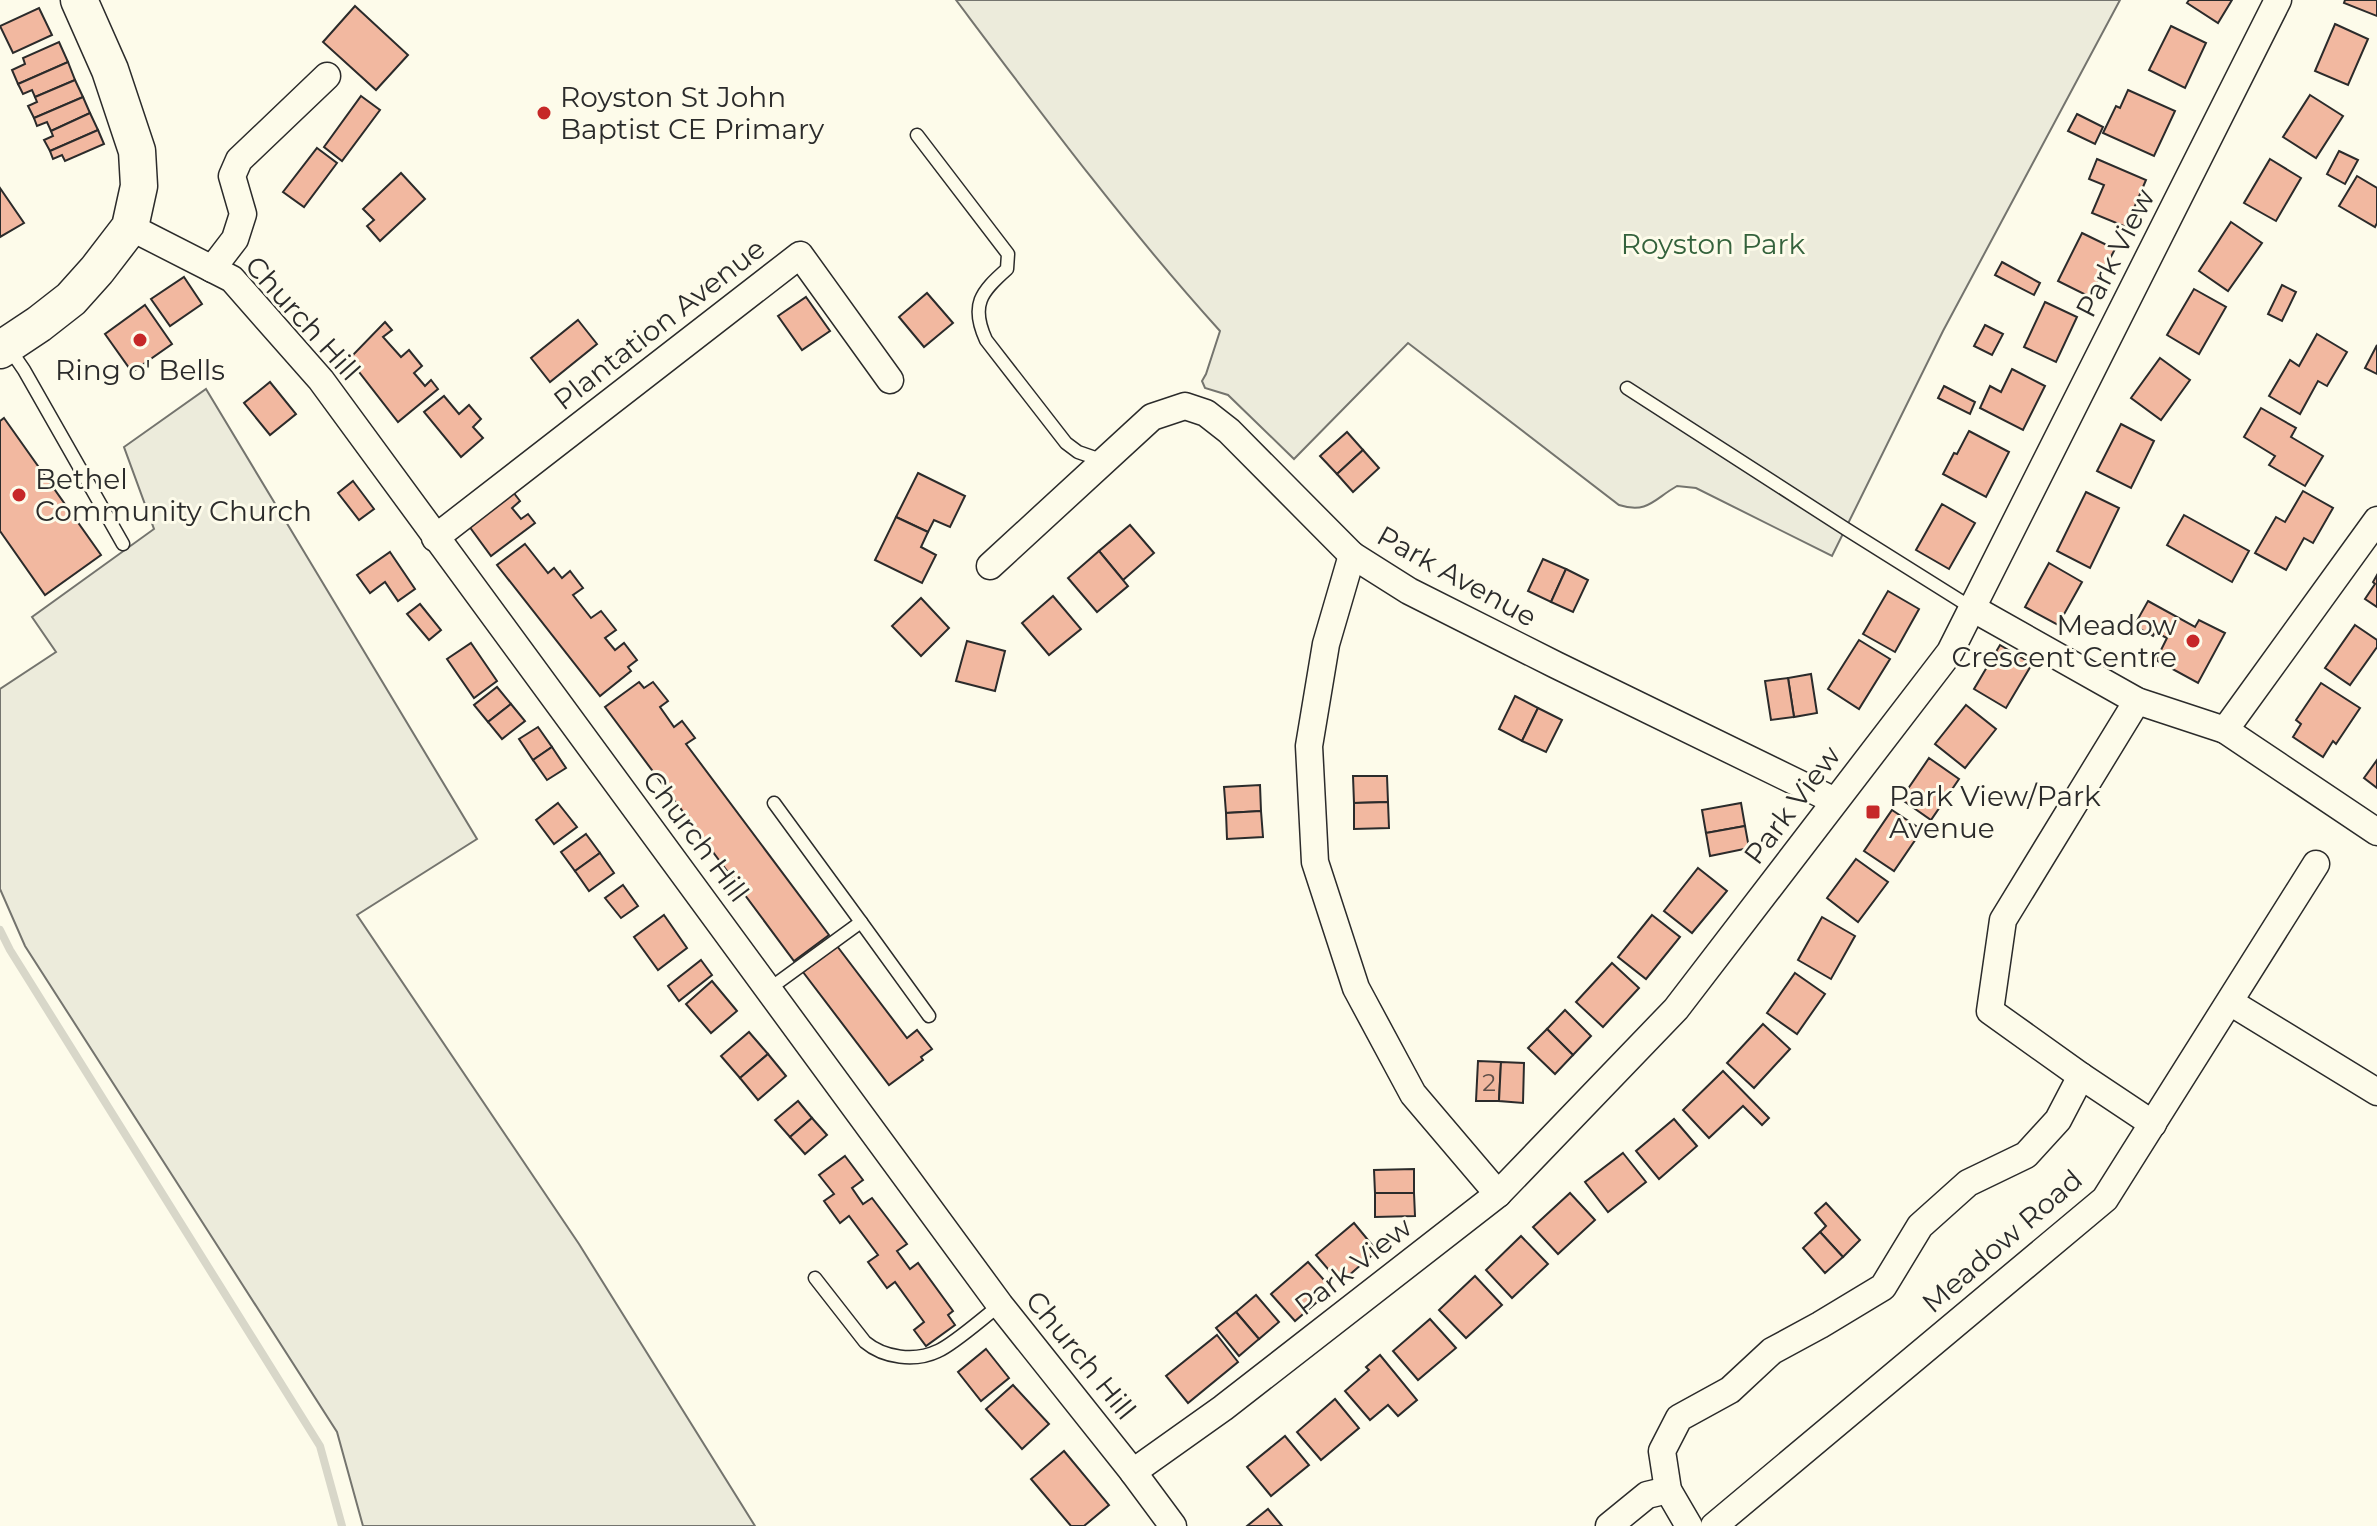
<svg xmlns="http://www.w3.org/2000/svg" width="2377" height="1526" font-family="Montserrat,sans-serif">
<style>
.green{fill:#ecebdb;stroke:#74746e;stroke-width:2}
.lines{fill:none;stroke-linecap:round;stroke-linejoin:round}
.stream{stroke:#d8d7c9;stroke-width:8}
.building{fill:#f2b8a0;stroke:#2b2b2b;stroke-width:2}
.service-casing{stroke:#2b2b2b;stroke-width:15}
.minor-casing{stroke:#2b2b2b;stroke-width:29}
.secondary-casing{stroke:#2b2b2b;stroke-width:39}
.service{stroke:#fdfbea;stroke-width:12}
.minor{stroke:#fdfbea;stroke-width:26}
.secondary{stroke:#fdfbea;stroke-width:36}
.poi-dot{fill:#c62828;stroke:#fdfbea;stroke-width:3}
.labels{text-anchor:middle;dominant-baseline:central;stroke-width:6;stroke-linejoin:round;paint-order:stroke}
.number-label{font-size:24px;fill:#5d4e48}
.poi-label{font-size:28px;fill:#2b2b2b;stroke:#fdfbea;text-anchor:start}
.park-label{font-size:28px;fill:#34623c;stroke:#fdfbea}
.street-label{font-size:28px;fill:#2b2b2b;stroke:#fdfbea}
</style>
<rect width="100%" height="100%" fill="#fdfbea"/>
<!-- green -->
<g class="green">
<path d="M956,0H2120L1943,331L1832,556L1696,488L1677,486C1654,499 1648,514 1619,505L1408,343L1294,459L1228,395L1205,388L1202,381L1206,374L1220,331C1125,226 1041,113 956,0Z"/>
<path d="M206,389L477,839L357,915L579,1244L755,1526H363L337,1432L25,946L0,889V689L56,652L32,617L154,529L124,447Z"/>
</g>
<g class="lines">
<!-- stream -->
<path class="stream" d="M0,930L10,950L320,1446L342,1526"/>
</g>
<!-- building -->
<g class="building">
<path d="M2189,0H2232L2218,23L2187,3Z"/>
<path d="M2345,0H2377V16L2344,3Z"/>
<path d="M355,6L408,55L376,90L323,42Z"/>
<path d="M39,8L52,35L13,53L0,26Z"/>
<path d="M2335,24L2368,39L2348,85L2315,71Z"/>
<path d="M2171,26L2206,43L2185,88L2149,70Z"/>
<path d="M59,42L68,62L18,84L12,70L25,64L23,58Z"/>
<path d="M68,62L75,80L35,97L32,90L23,94L18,84Z"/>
<path d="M75,80L83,97L34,118L28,106L37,102L35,97Z"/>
<path d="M2128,90L2175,111L2154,156L2103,133L2116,106L2120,108Z"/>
<path d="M2310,95L2343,116L2316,158L2283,137Z"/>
<path d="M361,96L380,110L342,161L324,147Z"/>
<path d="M83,97L90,113L51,131L47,122L37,126L34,118Z"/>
<path d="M90,113L98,130L50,151L44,140L53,136L51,131Z"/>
<path d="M2077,114L2103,127L2095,144L2068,131Z"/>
<path d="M98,130L104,144L65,161L62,155L53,159L50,151Z"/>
<path d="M317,148L337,163L304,207L283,192Z"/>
<path d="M2339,151L2358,160L2345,184L2327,174Z"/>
<path d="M2097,159L2146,180L2126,227L2092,213L2104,185L2089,179Z"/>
<path d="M2270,159L2301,178L2276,221L2244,203Z"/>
<path d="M401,173L425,199L380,241L367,226L374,220L363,209Z"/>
<path d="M2357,176L2377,188V223L2375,227L2339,206Z"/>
<path d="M0,188L24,223L0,237Z"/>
<path d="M2231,222L2262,243L2228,291L2199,271Z"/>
<path d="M2082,233L2115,249L2090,297L2058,281Z"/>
<path d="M2002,262L2040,283L2034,295L1995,275Z"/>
<path d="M184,277L202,304L170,326L151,299Z"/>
<path d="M2282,285L2296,292L2282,321L2268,314Z"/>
<path d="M2194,289L2226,307L2199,354L2167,335Z"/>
<path d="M927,293L953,323L924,347L899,317Z"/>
<path d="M806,297L830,331L802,350L778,316Z"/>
<path d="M2045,302L2077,317L2056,362L2024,347Z"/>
<path d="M145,305L172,344L132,372L105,334Z"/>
<path d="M578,320L597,344L550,382L531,358Z"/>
<path d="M385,322L392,330L383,337L401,357L409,350L422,366L414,373L425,386L431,380L438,389L398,422L349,359Z"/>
<path d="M1985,325L2003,334L1992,355L1974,346Z"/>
<path d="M2317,334L2347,352L2327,386L2318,381L2300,414L2269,396L2290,360L2299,366Z"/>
<path d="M2377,345V374L2365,368Z"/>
<path d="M2160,358L2190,380L2161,420L2131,398Z"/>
<path d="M2012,369L2045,386L2023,430L1980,408L1990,386L2001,392Z"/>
<path d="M270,382L296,414L270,435L244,403Z"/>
<path d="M1944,386L1975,402L1970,414L1938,398Z"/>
<path d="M444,396L459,414L469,405L481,419L473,427L483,438L461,457L424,412Z"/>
<path d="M2261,408L2296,428L2291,437L2323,456L2305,486L2269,465L2275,456L2244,437Z"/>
<path d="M4,418L101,555L45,595L0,531V421Z"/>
<path d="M2121,424L2154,441L2131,488L2097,471Z"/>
<path d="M1969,431L2009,452L1986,497L1943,474L1954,453L1957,454Z"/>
<path d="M1347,432L1363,450L1337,474L1320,456Z"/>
<path d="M1363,450L1379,468L1353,492L1337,474Z"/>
<path d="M918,473L965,496L950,527L934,520L928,532L896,517Z"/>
<path d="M353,481L374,509L359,520L338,493Z"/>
<path d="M510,488L520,501L512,508L521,519L528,514L535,523L491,556L466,522Z"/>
<path d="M2303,491L2333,508L2313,543L2304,538L2286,570L2255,553L2276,517L2285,522Z"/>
<path d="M2086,492L2119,508L2090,568L2057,551Z"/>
<path d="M1942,504L1975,523L1949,569L1916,550Z"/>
<path d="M2184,515L2249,551L2232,582L2167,545Z"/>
<path d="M896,517L928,532L921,547L936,555L922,583L875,560Z"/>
<path d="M1130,525L1154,553L1123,580L1099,551Z"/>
<path d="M525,544L548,573L554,568L562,578L570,571L583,588L573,595L591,618L601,611L616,630L605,638L615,650L624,643L637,660L628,667L631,671L600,696L497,565Z"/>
<path d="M1099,551L1128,586L1097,612L1068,578Z"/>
<path d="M390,552L415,589L398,601L385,582L370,593L357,575Z"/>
<path d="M1543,559L1566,569L1551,602L1528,591Z"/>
<path d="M2049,563L2082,582L2058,625L2025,607Z"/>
<path d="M1566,569L1588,580L1573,612L1551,602Z"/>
<path d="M2377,575V607L2365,599L2375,584L2373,582Z"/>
<path d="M1888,591L1919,609L1895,652L1863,634Z"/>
<path d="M1053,596L1081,629L1049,655L1022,623Z"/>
<path d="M921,598L949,628L921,656L892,626Z"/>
<path d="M2148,601L2195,627L2199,620L2225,633L2198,683L2156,660L2167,638L2155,632L2153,636L2134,626Z"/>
<path d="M420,604L441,630L429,640L407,614Z"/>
<path d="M2355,625L2377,640V647L2350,685L2325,668Z"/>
<path d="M1859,640L1890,659L1859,709L1828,689Z"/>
<path d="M967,641L1005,651L995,691L956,681Z"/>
<path d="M471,643L497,681L474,698L447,659Z"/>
<path d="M2000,645L2032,664L2006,708L1974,689Z"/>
<path d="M1811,674L1817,713L1794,717L1788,678Z"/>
<path d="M1788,678L1794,717L1771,720L1765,681Z"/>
<path d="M639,682L644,688L653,682L668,701L660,707L674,727L682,721L695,738L686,744L829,935L794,961L605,707Z"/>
<path d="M2321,683L2360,708L2336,744L2333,741L2323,757L2293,737L2301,724L2296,720Z"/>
<path d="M497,687L511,704L488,722L474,705Z"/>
<path d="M1515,696L1538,708L1522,741L1499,729Z"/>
<path d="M511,704L525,721L502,739L488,722Z"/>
<path d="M1966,705L1996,729L1965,768L1935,744Z"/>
<path d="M1538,708L1562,720L1546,752L1522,741Z"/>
<path d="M538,727L552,747L533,760L519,739Z"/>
<path d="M552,747L566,768L547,780L533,760Z"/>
<path d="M1929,758L1959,779L1931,820L1901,799Z"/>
<path d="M2377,760V788L2364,778Z"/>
<path d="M1353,776H1387L1388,802L1354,803Z"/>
<path d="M1260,785L1261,811L1226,813L1224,787Z"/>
<path d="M1388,802L1389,828L1354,829V803Z"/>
<path d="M558,803L577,827L554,844L536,820Z"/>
<path d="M1741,803L1745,826L1706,833L1702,810Z"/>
<path d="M1892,810L1922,830L1894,871L1864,851Z"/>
<path d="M1261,811L1263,837L1227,839L1226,813Z"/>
<path d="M1745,826L1749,848L1710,856L1706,833Z"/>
<path d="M586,834L600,853L575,871L561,852Z"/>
<path d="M600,853L614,873L589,891L575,871Z"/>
<path d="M1856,859L1888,882L1858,922L1827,898Z"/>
<path d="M1698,868L1727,891L1692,933L1664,911Z"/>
<path d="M623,885L638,906L621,918L605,898Z"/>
<path d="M664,915L687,948L658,970L634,937Z"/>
<path d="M1652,915L1680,937L1646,979L1618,957Z"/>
<path d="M1822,917L1855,936L1831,979L1798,960Z"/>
<path d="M837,946L907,1038L917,1030L932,1049L921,1057L923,1060L889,1085L803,972Z"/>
<path d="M701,960L712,975L679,1001L668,986Z"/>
<path d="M1612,963L1639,988L1603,1027L1576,1002Z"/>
<path d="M1795,973L1825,994L1797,1034L1767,1013Z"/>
<path d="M712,981L737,1011L711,1033L686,1004Z"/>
<path d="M1565,1010L1591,1036L1573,1055L1547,1029Z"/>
<path d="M1763,1024L1790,1049L1754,1088L1727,1063Z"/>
<path d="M1547,1029L1573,1055L1555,1074L1528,1048Z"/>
<path d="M749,1032L768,1054L740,1078L721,1056Z"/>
<path d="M768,1054L786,1076L758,1100L740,1078Z"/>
<path d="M1478,1061L1501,1062L1499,1101H1476Z"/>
<path d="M1501,1062L1524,1063L1523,1103L1499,1101Z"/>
<path d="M1723,1071L1769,1118L1762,1125L1743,1106L1709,1138L1683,1110Z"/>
<path d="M798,1101L812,1118L790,1137L775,1120Z"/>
<path d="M812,1118L827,1135L805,1154L790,1137Z"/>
<path d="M1674,1119L1697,1146L1659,1179L1636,1151Z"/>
<path d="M1623,1153L1646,1182L1608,1212L1585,1182Z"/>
<path d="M845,1156L863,1180L852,1188L863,1204L872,1198L907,1244L897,1251L910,1269L918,1263L953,1311L948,1315L955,1325L926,1346L914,1330L924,1322L895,1282L887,1288L868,1262L878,1255L849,1216L840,1223L824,1201L834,1194L819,1175Z"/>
<path d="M1414,1169V1193H1375L1374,1170Z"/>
<path d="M1375,1193H1414L1415,1216L1375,1217Z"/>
<path d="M1570,1193L1595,1220L1558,1254L1533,1227Z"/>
<path d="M1826,1203L1860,1240L1843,1257L1820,1232L1826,1226L1815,1213Z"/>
<path d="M1354,1223L1377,1251L1340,1283L1316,1255Z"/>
<path d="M1820,1232L1843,1257L1825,1273L1803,1248Z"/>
<path d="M1521,1236L1548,1264L1512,1298L1486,1270Z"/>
<path d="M1308,1262L1332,1289L1295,1321L1271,1294Z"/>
<path d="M1475,1276L1502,1305L1466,1338L1439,1310Z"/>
<path d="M1256,1295L1279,1322L1259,1339L1236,1312Z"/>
<path d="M1236,1312L1259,1339L1239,1356L1216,1328Z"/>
<path d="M1430,1319L1456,1348L1418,1380L1393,1351Z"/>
<path d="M1217,1335L1238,1362L1188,1403L1166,1376Z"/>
<path d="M986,1349L1009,1378L981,1401L958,1372Z"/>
<path d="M1380,1355L1417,1400L1398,1416L1388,1405L1370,1420L1345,1391L1369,1370L1366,1367Z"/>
<path d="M1013,1385L1049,1424L1022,1449L986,1409Z"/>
<path d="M1335,1399L1359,1428L1321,1460L1297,1432Z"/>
<path d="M1285,1436L1309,1465L1271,1496L1247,1467Z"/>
<path d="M1064,1451L1109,1505L1084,1526H1071L1031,1479Z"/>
<path d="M1268,1509L1282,1526H1247Z"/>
</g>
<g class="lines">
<defs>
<g id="service">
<path d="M917,135L1008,254L1007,269C981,292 970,305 986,340L1066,443L1078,452L1104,461"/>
<path d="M9,348L24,370L123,544"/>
<path d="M1627,388L1846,529L1972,608"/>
<path d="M861,922L929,1016"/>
<path d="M769,989L861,922L774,803"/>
<path d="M815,1278L865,1342C884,1358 915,1362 938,1351C954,1344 984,1317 1000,1305"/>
</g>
<g id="minor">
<path d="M130,227L232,279L321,380L1000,1305L1133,1472L1173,1526"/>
<path d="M212,269L235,239L243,214L232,176L239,160L327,76"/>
<path d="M435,538L800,255L890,380"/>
<path d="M1352,555L1326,644L1309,746L1315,862L1356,988L1413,1094L1498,1194"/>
<path d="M990,566L1152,417L1185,406L1206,413L1229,431L1352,555L1409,591L1556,665L1835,801"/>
<path d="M1972,608L2137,701L2225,730L2377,520"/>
<path d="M2137,701L2003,920L1990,1011L2081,1076L2153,1124"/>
<path d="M2225,730L2377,832"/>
<path d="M2230,1002L2377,1092"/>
<path d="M1133,1472L1223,1408L1498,1194L1676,1009L1950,652L2278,0"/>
<path d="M1609,1526L1647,1495L1668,1490"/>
<path d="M1689,1526L1668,1490L1662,1451L1679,1418L1730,1390L1772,1351L1820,1325L1883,1287L1920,1226L1968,1183L2026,1155L2058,1120L2081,1076"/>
<path d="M1714,1526L2105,1199L2316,864"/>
</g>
<path id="secondary" d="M0,350L39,324L71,299L97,270L130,227L139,186L137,151L110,70L79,0"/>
</defs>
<!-- service casing -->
<use href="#service" class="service-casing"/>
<!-- minor casing -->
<use href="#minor" class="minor-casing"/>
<!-- secondary casing -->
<use href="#secondary" class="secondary-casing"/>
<!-- service -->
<use href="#service" class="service"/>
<!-- minor -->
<use href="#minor" class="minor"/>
<!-- secondary -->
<use href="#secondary" class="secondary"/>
</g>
<!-- markers -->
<g class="poi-dot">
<circle cx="544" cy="113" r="8"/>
<circle cx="140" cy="340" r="8"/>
<circle cx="19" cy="495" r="8"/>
<circle cx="2193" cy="641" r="8"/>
<rect x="1865" y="804" width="16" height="16" rx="4"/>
</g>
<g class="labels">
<!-- number labels -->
<g class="number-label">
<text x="1489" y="1082">2</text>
</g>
<!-- poi labels -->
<g class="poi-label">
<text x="560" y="97">Royston St John<tspan x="560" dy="32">Baptist CE Primary</tspan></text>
<text x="140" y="370" text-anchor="middle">Ring o' Bells</text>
<text x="35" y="479">Bethel<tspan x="35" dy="32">Community Church</tspan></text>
<text x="2177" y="625" text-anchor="end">Meadow<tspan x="2177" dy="32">Crescent Centre</tspan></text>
<text x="1889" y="796">Park View/Park<tspan x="1889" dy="32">Avenue</tspan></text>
</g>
<!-- park labels -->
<g class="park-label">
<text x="1713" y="244">Royston Park</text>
</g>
<!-- street labels -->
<g class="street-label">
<text transform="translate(2115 253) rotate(-63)">Park View</text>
<text transform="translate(303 318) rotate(48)">Church Hill</text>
<text transform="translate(659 324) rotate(-38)">Plantation Avenue</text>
<text transform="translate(1457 576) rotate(29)">Park Avenue</text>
<text transform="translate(1792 805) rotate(-53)">Park View</text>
<text transform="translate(696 836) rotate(53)">Church Hill</text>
<text transform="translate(2002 1241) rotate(-41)">Meadow Road</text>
<text transform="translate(1353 1266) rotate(-38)">Park View</text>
<text transform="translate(1081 1355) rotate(51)">Church Hill</text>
</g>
</g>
</svg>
